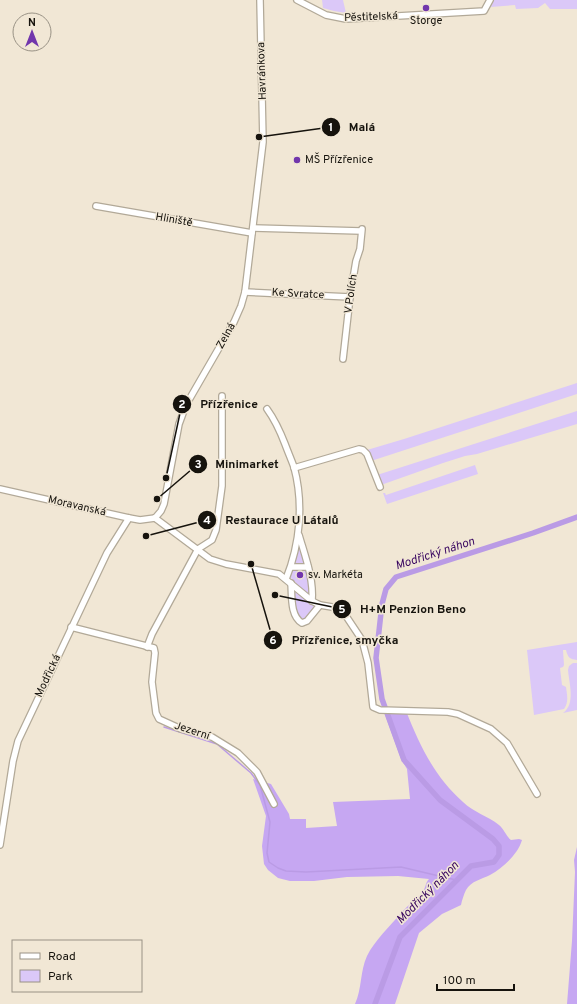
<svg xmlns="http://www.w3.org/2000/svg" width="577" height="1004" font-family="Overpass,sans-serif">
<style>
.green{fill:#dbc8f8}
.forest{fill:#c6a7f2}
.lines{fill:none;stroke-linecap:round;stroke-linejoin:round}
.stream{stroke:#ba9be5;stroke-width:1.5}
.canal{stroke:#ba9be5;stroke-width:5.5}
.minor-casing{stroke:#b2a998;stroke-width:8}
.minor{stroke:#fff;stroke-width:5.5}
.poi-dot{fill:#7136ac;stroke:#f1e7d5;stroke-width:1.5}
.labels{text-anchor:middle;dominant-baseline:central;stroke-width:3;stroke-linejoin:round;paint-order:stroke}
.street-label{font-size:11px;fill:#16130d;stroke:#f1e7d5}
.poi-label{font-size:11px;fill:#16130d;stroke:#f1e7d5;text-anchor:start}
.water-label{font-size:12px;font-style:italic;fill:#390660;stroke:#f1e7d5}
.leader{fill:none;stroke:#16130d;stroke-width:1.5}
.callout-dot{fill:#16130d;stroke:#f1e7d5;stroke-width:1.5}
.mark-label{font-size:12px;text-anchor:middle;font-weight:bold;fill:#fff}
.callout-label{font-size:12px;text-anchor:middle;font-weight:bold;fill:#16130d;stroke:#f1e7d5;stroke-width:3;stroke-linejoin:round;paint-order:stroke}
</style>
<rect width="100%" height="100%" fill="#f1e7d5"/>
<!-- green -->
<g class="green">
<path d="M322,0H343L346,13L334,11L323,8Z"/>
<path d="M494,0H577V9H550L545,3L538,8L516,9L515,5L491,7Z"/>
<path d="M577,383V394L371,461L367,450L404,439Z"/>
<path d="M577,411V424L477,454L465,456L443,463L381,485L377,475Z"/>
<path d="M475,465L478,474L387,504L383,493H385L386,495Z"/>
<path d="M301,548L305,564L302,566L294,565L297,549Z"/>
<path d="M293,569H305L307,571L311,594L309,596L290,577Z"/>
<path d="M293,591L296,592L315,606L306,619L302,621L295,611Z"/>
<path d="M577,642V660C570,659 568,658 566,650H563L564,665L563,667L560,668L562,685L566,687C567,695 569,702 564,709L534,715L527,650Z"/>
<path d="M573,663H577V710L563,713C576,704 569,683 568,670L569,666Z"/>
</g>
<!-- forest -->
<g class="forest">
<path d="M406,711C420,746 434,776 463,802C473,812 488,816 499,825C504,829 506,836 511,840L519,839L522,840C518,854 503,868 490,875C482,879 471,881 466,890C464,894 462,900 461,905L442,914L419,933L395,1004H355C362,989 360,971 367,956C374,941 391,925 402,912C408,905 416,900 422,893C426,888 425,883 429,879L398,876L347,877L314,881H290L278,878L268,870L264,864L262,846L266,816L253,779L271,784L289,814L290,819H306V828L337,826L333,802L410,799L407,769L401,759L384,712Z"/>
<path d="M577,847V1004H567L572,941L575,872L574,860Z"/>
</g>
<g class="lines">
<!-- stream -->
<path class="stream" d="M164,727L217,744L251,773L260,785L270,822L267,853L269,862L278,868L286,871L306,872L401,867L456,880"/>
<!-- canal -->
<path class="canal" d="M375,1004L400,937L471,866L494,862L499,855V846L493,839L440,800L404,760L382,699L376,658L382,604L386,589L396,577L533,533L577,517"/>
<defs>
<g id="minor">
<path d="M297,0L326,15L346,19L484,11L490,0"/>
<path d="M96,206L252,233"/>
<path d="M253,228L361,231"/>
<path d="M245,292L350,297"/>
<path d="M343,359L350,297L356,261L360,249L362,229"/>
<path d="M267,409C275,420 280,431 285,444C288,452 291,459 294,467C304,504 300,544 286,579"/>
<path d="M294,468L359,449L363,450L367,454L380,487"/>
<path d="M0,489L129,518L140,520L155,518"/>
<path d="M155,518L161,511L164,504L179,424L186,405L234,322L241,306L245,292L263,142L260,0"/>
<path d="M155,518L210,559L226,564L279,574L312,601L320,605L332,607L344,613L362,640L368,663L373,707L380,710L448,712L458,714L491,729L507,743L537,794"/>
<path d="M299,535C305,556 314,579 312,601"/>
<path d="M291,567H308"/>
<path d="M291,583C292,596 290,616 302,623L307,621L320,605"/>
<path d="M71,627L154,648L155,653L152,682L156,713L159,719L181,729L212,737L238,753L257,772L274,804"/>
<path d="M147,647L152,634L198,549L212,540L216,530L222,486V396"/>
<path d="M0,845L13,761L18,741L107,553L129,518"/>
</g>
</defs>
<!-- minor casing -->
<use href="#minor" class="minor-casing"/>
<!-- minor -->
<use href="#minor" class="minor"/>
</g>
<!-- markers -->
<g class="poi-dot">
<circle cx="426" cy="8" r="4"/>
<circle cx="297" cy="160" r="4"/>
<circle cx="300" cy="575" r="4"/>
</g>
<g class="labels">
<!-- street labels -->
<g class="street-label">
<text transform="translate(371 17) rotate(-2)">Pěstitelská</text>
<text transform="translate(262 71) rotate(-92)">Havránkova</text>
<text transform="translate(174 220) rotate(10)">Hliniště</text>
<text transform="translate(298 294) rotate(3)">Ke Svratce</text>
<text transform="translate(351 294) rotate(-82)">V Polích</text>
<text transform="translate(226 336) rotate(-61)">Zelná</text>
<text transform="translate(77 506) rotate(13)">Moravanská</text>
<text transform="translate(48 676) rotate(-65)">Modřická</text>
<text transform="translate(192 731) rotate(18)">Jezerní</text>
</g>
<!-- poi labels -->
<g class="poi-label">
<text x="426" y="21" text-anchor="middle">Storge</text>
<text x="305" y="160">MŠ Přízřenice</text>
<text x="308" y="575">sv. Markéta</text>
</g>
<!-- water labels -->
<g class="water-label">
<text transform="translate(435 554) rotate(-18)">Modřický náhon</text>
<text transform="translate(428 893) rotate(-45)">Modřický náhon</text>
</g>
</g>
<!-- callouts -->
<path class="leader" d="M259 137L331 127M166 478L182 404M157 499L198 464M146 536L207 520M275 595L342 609M251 564L273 640"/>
<g class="callout-dot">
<circle cx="259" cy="137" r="4"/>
<circle cx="166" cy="478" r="4"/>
<circle cx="157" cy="499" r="4"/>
<circle cx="146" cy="536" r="4"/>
<circle cx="275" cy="595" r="4"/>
<circle cx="251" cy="564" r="4"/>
<circle cx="331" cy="127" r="10"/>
<circle cx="182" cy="404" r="10"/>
<circle cx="198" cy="464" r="10"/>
<circle cx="207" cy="520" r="10"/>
<circle cx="342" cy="609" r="10"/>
<circle cx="273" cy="640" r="10"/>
</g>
<g class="mark-label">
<text x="331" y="131">1</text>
<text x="182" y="408">2</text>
<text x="198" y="468">3</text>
<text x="207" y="524">4</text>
<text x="342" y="613">5</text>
<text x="273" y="644">6</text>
</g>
<g class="callout-label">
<text x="362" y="131">Malá</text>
<text x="229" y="408">Přízřenice</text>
<text x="247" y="468">Minimarket</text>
<text x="282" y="524">Restaurace U Látalů</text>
<text x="413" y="613">H+M Penzion Beno</text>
<text x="345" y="644">Přízřenice, smyčka</text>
</g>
<!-- legend -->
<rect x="12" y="940" width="130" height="52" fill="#f1e7d5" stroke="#999285"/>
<rect x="20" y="953" width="20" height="6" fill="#ffffff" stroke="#999285"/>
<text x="48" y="960" font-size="12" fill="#16130d">Road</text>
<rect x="20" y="970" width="20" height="12" fill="#dbc8f8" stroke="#999285"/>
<text x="48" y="980" font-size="12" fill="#16130d">Park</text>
<!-- north arrow -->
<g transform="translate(32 32)"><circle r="19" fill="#f1e7d5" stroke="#999285"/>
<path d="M0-3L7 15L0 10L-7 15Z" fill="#7136ac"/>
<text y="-6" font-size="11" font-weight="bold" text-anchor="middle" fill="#16130d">N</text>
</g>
<!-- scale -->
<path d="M437 984v6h77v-6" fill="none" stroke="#16130d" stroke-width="2"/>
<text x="443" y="984" font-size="12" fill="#16130d" stroke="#f1e7d5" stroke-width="3" paint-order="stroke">100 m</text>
</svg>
